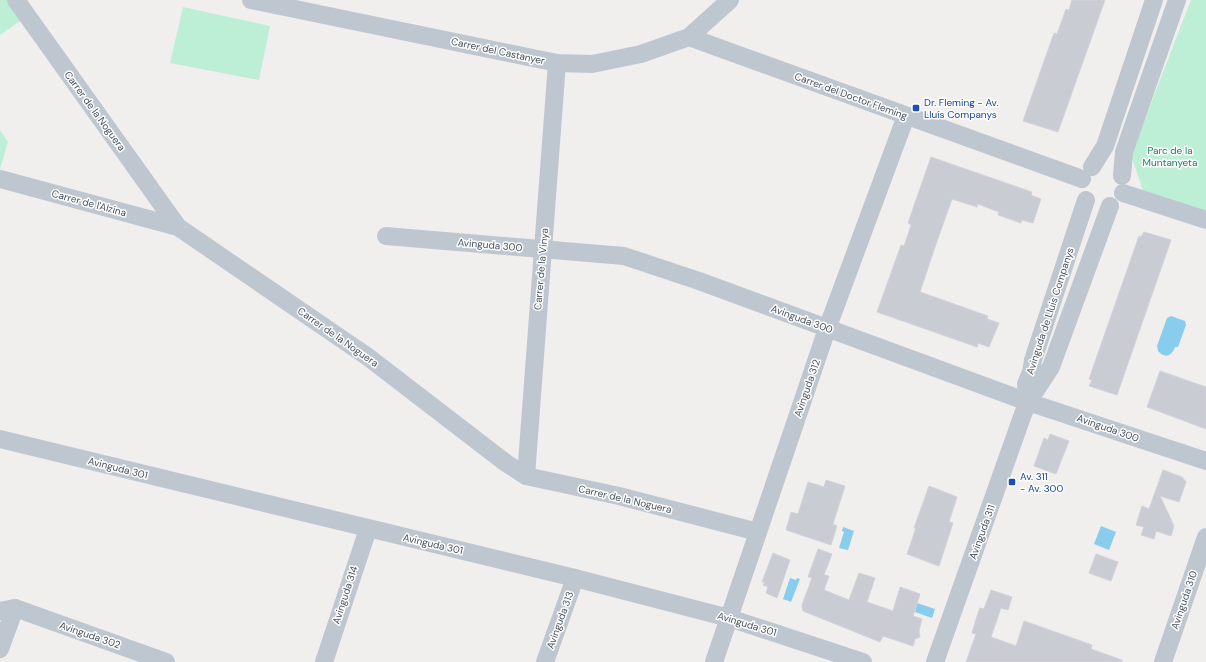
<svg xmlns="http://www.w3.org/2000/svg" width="1206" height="662" font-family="'DM Sans',sans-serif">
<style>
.green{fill:#bcefd5}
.water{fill:#88cded}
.building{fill:#caccd4;stroke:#d2d3da}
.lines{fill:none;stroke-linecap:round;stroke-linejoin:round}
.minor{stroke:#bec7d0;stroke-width:18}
.transit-dot{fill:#1a4fb4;stroke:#fff;stroke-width:1.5}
.labels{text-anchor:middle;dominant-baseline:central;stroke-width:3;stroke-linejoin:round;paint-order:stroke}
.street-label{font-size:10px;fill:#464f5c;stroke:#fff}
.transit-label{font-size:10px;fill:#164399;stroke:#fff;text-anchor:start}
.park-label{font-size:10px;fill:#167e55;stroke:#fff}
</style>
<rect width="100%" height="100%" fill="#f1eeee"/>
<!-- green -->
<g class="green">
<path d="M0,0H11L23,19L0,35Z"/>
<path d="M1191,0H1206V213L1143,191L1131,155Z"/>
<path d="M183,7L270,26L259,80L170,63Z"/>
<path d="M0,130L8,142L0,169Z"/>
</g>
<!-- water -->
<g class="water">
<path d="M1171,316L1185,321L1186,325L1178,347H1175C1172,356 1165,359 1158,351L1157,346L1167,318Z"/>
<path d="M1101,526L1116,532L1109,550L1094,544Z"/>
<path d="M843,527L854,531L848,550L839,548L844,532L842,531Z"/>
<path d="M790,578L796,580L797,578L800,579L791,602L783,599Z"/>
<path d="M917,603L935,609L932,618L915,612Z"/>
</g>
<!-- building -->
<g class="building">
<path d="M1072,0H1105L1058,132L1023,121L1054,33L1057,34L1066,9L1069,10Z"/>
<path d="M931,157L1032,192L1031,195L1041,199L1033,223L1022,220L1021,223L998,215L999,212L978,204L977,207L952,199L935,247L920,292L988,316L987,319L999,323L989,347L978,343L977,347L877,312L901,245L904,246L911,225L908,223Z"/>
<path d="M1144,232L1171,240L1117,395L1089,386L1092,380L1089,379L1139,236L1141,237Z"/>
<path d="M1160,371L1206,387V429L1147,407Z"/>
<path d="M1050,434L1069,441L1056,474L1034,466L1044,438L1048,440Z"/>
<path d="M1163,470L1182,477L1186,482L1179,502L1160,496L1174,526L1171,536L1156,531L1154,539L1141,535L1144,527L1136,525L1142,506L1149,509Z"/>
<path d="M826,480L845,486L833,524L837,526L831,545L786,530L791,512L798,514L808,482L824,487Z"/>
<path d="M929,486L957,497L949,522L953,523L939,566L907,554L916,528H914Z"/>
<path d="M818,549L832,554L824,575L829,576L824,590L849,600L859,573L875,578L867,602L893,611L900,587L920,594L913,616L922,619L919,631L920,637L915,639L913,646L883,636L880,642L803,611L802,605L812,578L808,577Z"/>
<path d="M773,553L790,560L777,598L766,593L768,587L763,585L765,582H762Z"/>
<path d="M1096,554L1118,562L1111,581L1089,573Z"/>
<path d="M991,590L1012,597L1008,610L1001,608L991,637L1016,646L1024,621L1092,645L1091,649L1122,660V662H966L976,634L972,633L976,619L980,608L984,609Z"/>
</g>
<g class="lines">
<!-- minor -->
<g class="minor">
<path d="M16,0L178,227L368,357L506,463L526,476L619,496L758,532"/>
<path d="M251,0L557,63L592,64L641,54L689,37L730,0"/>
<path d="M689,37L1082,179"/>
<path d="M1092,167L1105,146L1154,0"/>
<path d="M1122,176L1124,152L1177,0"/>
<path d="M0,179L178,227"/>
<path d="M1123,193L1206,220"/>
<path d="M386,236L624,256L699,281L1028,402L1206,461"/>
<path d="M1028,402L1026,384L1031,372L1033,360L1086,200"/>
<path d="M0,439L575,578L729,618L863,662"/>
<path d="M526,476L557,63"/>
<path d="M0,611L15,608L166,662"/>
<path d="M0,649L15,608"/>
<path d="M324,662L368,529"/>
<path d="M545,662L575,578"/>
<path d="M714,662L827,329L906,116"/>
<path d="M935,662L1023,414L1028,402L1051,367L1110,206"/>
<path d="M1163,662L1206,537"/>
</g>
</g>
<!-- markers -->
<g class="transit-dot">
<rect x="912" y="104" width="8" height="8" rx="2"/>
<rect x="1008" y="478" width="8" height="8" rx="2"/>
</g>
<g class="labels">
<!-- street labels -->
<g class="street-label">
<text transform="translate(498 51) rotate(12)">Carrer del Castanyer</text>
<text transform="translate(851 96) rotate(20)">Carrer del Doctor Fleming</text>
<text transform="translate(95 111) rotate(54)">Carrer de la Noguera</text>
<text transform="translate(89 203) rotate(15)">Carrer de l'Alzina</text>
<text transform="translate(490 245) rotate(5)">Avinguda 300</text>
<text transform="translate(541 269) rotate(-85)">Carrer de la Vinya</text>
<text transform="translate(1050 311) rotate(-72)">Avinguda de Lluis Companys</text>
<text transform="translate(802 319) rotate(20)">Avinguda 300</text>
<text transform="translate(338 337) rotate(35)">Carrer de la Noguera</text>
<text transform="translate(807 388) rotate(-71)">Avinguda 312</text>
<text transform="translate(1108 428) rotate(19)">Avinguda 300</text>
<text transform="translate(118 468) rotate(14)">Avinguda 301</text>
<text transform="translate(625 499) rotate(13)">Carrer de la Noguera</text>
<text transform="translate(982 532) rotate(-70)">Avinguda 311</text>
<text transform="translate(433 544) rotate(13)">Avinguda 301</text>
<text transform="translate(345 595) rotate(-72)">Avinguda 314</text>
<text transform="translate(1184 600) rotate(-71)">Avinguda 310</text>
<text transform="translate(560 620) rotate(-70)">Avinguda 313</text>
<text transform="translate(747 624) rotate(17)">Avinguda 301</text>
<text transform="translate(90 635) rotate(19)">Avinguda 302</text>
</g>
<!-- transit labels -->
<g class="transit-label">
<text x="924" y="102">Dr. Fleming - Av.<tspan x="924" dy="12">Lluís Companys</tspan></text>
<text x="1020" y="476">Av. 311<tspan x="1020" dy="12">- Av. 300</tspan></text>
</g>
<!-- park labels -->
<g class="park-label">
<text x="1170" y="150">Parc de la<tspan x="1170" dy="12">Muntanyeta</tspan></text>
</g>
</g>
</svg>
